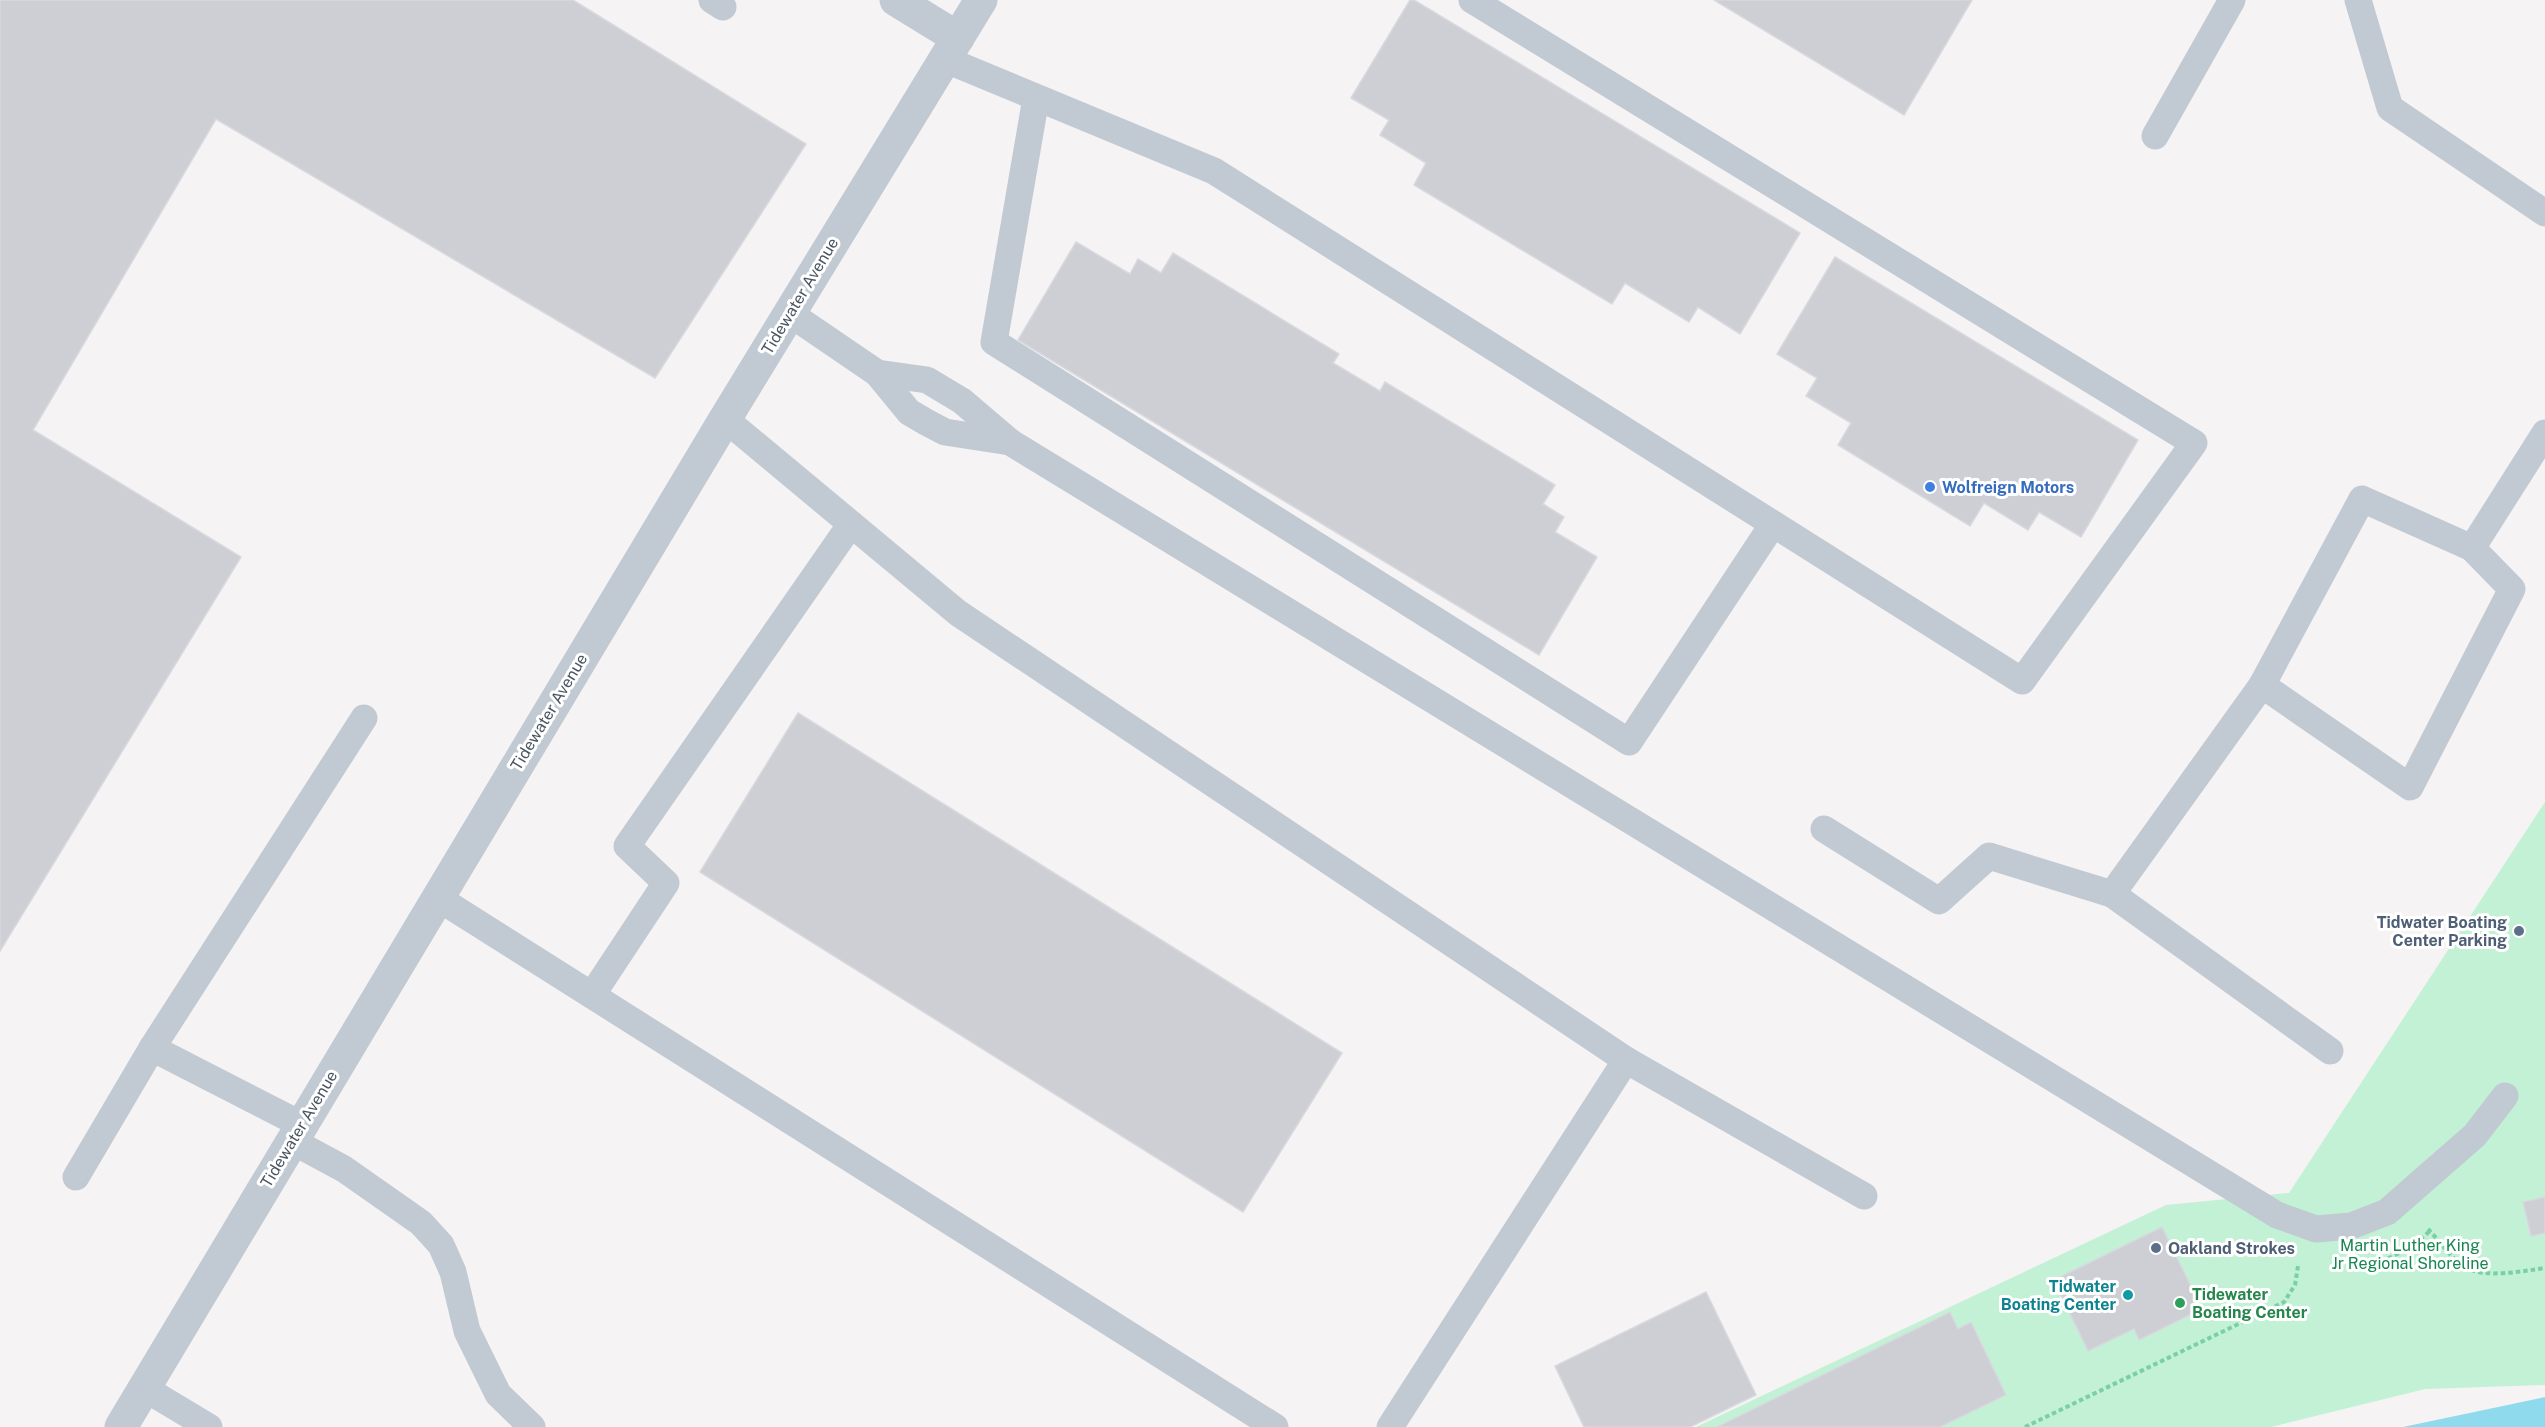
<svg xmlns="http://www.w3.org/2000/svg" width="2545" height="1427" font-family="'Public Sans',sans-serif">
<style>
.green{fill:#c3f1d5}
.water{fill:#90daee}
.building{fill:#cdcfd5;stroke:#d7d9de;stroke-width:1.5}
.lines{fill:none;stroke-linecap:round;stroke-linejoin:round}
.path{stroke:#7ad0a6;stroke-width:4;stroke-dasharray:4.5 3;stroke-linecap:butt}
.service{stroke:#c1cad2;stroke-width:27}
.minor{stroke:#c1cad2;stroke-width:33}
.shop-dot{fill:#3f7fe0;stroke:#fff;stroke-width:2}
.service-dot{fill:#5c6f8a;stroke:#fff;stroke-width:2}
.culture-dot{fill:#0f9aa8;stroke:#fff;stroke-width:2}
.leisure-dot{fill:#2e9e5b;stroke:#fff;stroke-width:2}
.labels{text-anchor:middle;dominant-baseline:central;stroke-width:6;stroke-linejoin:round;paint-order:stroke}
.street-label{font-size:16px;fill:#4a5661;stroke:#fff}
.shop-label{font-size:16px;font-weight:bold;fill:#366cbe;stroke:#fff;text-anchor:start}
.service-label{font-size:16px;font-weight:bold;fill:#4e5e75;stroke:#fff;text-anchor:end}
.park-label{font-size:16px;fill:#17864f;stroke:#fff}
.culture-label{font-size:16px;font-weight:bold;fill:#0d838f;stroke:#fff;text-anchor:end}
.leisure-label{font-size:16px;font-weight:bold;fill:#27864d;stroke:#fff;text-anchor:start}
</style>
<rect width="100%" height="100%" fill="#f5f3f3"/>
<!-- green -->
<path class="green" d="M2545,802V1385L2425,1389L2271,1427H1696L2166,1205L2289,1193Z"/>
<!-- water -->
<path class="water" d="M2545,1397V1427H2403Z"/>
<!-- building -->
<g class="building">
<path d="M0,0H573L806,144L655,378L216,119L33,430L241,557L0,951Z"/>
<path d="M1410,0H1414L1800,233L1740,334L1698,307L1689,322L1625,283L1612,304L1414,185L1426,163L1380,135L1389,120L1351,98Z"/>
<path d="M1714,0H1972L1904,115Z"/>
<path d="M1076,242L1130,274L1138,259L1161,273L1173,253L1339,354L1333,363L1380,391L1385,382L1555,485L1543,504L1564,517L1555,532L1597,557L1539,655L1018,340Z"/>
<path d="M1835,257L2138,440L2081,537L2039,512L2028,530L1984,503L1970,526L1838,445L1851,423L1806,396L1817,378L1777,354Z"/>
<path d="M798,713L1342,1053L1243,1212L700,872Z"/>
<path d="M2545,1197V1233L2531,1236L2523,1202Z"/>
<path d="M2162,1227L2202,1309L2139,1340L2134,1329L2088,1351L2054,1280Z"/>
<path d="M1706,1292L1756,1395L1690,1427H1584L1555,1366Z"/>
<path d="M1950,1312L1958,1329L1971,1322L2006,1395L1940,1427H1717Z"/>
</g>
<g class="lines">
<!-- path -->
<g class="path">
<path d="M2428,1229C2440,1241 2451,1259 2465,1267C2484,1279 2523,1271 2545,1268"/>
<path d="M2359,1266C2386,1263 2410,1249 2430,1231"/>
<path d="M2025,1427L2284,1302L2295,1285L2298,1266H2301"/>
</g>
<!-- service -->
<g class="service">
<path d="M712,0L723,7"/>
<path d="M2358,0L2390,108L2545,213"/>
<path d="M944,59L1214,171L2022,681L2194,443L1472,0"/>
<path d="M1036,98L994,342L1629,742L1773,524"/>
<path d="M2155,136L2232,0"/>
<path d="M789,313L877,373L909,412L926,422L945,432L1010,442"/>
<path d="M877,373L927,380L962,401L1010,442L2277,1215L2316,1229L2351,1226L2387,1212L2475,1135L2505,1096"/>
<path d="M725,419L958,613L1626,1060L1390,1427"/>
<path d="M2362,499L2472,548L2512,589L2410,787L2262,685Z"/>
<path d="M2472,548L2545,433"/>
<path d="M2262,685L2112,894L2330,1051"/>
<path d="M1824,829L1939,901L1989,856L2112,894"/>
<path d="M438,898L1275,1427"/>
<path d="M592,995L666,883L627,846L851,524"/>
<path d="M152,1048L364,718"/>
<path d="M1626,1060L1864,1196"/>
<path d="M292,1141L344,1169L421,1223L441,1245L453,1272L467,1331L498,1394L532,1427"/>
<path d="M76,1177L152,1048L302,1125"/>
<path d="M144,1388L209,1427"/>
</g>
<!-- minor -->
<g class="minor">
<path d="M896,0L958,38"/>
<path d="M121,1427L725,419L981,0"/>
</g>
</g>
<!-- markers -->
<circle class="shop-dot" cx="1930" cy="487" r="6"/>
<g class="service-dot">
<circle cx="2519" cy="931" r="6"/>
<circle cx="2156" cy="1248" r="6"/>
</g>
<circle class="culture-dot" cx="2128" cy="1295" r="6"/>
<circle class="leisure-dot" cx="2180" cy="1303" r="6"/>
<g class="labels">
<!-- street labels -->
<g class="street-label">
<text transform="translate(800 296) rotate(-59)">Tidewater Avenue</text>
<text transform="translate(549 712) rotate(-59)">Tidewater Avenue</text>
<text transform="translate(299 1129) rotate(-59)">Tidewater Avenue</text>
</g>
<!-- shop labels -->
<g class="shop-label">
<text x="1942" y="487">Wolfreign Motors</text>
</g>
<!-- service labels -->
<g class="service-label">
<text x="2507" y="922">Tidwater Boating<tspan x="2507" dy="18">Center Parking</tspan></text>
<text x="2168" y="1248" text-anchor="start">Oakland Strokes</text>
</g>
<!-- park labels -->
<g class="park-label">
<text x="2410" y="1245">Martin Luther King<tspan x="2410" dy="18">Jr Regional Shoreline</tspan></text>
</g>
<!-- culture labels -->
<g class="culture-label">
<text x="2116" y="1286">Tidwater<tspan x="2116" dy="18">Boating Center</tspan></text>
</g>
<!-- leisure labels -->
<g class="leisure-label">
<text x="2192" y="1294">Tidewater<tspan x="2192" dy="18">Boating Center</tspan></text>
</g>
</g>
</svg>
